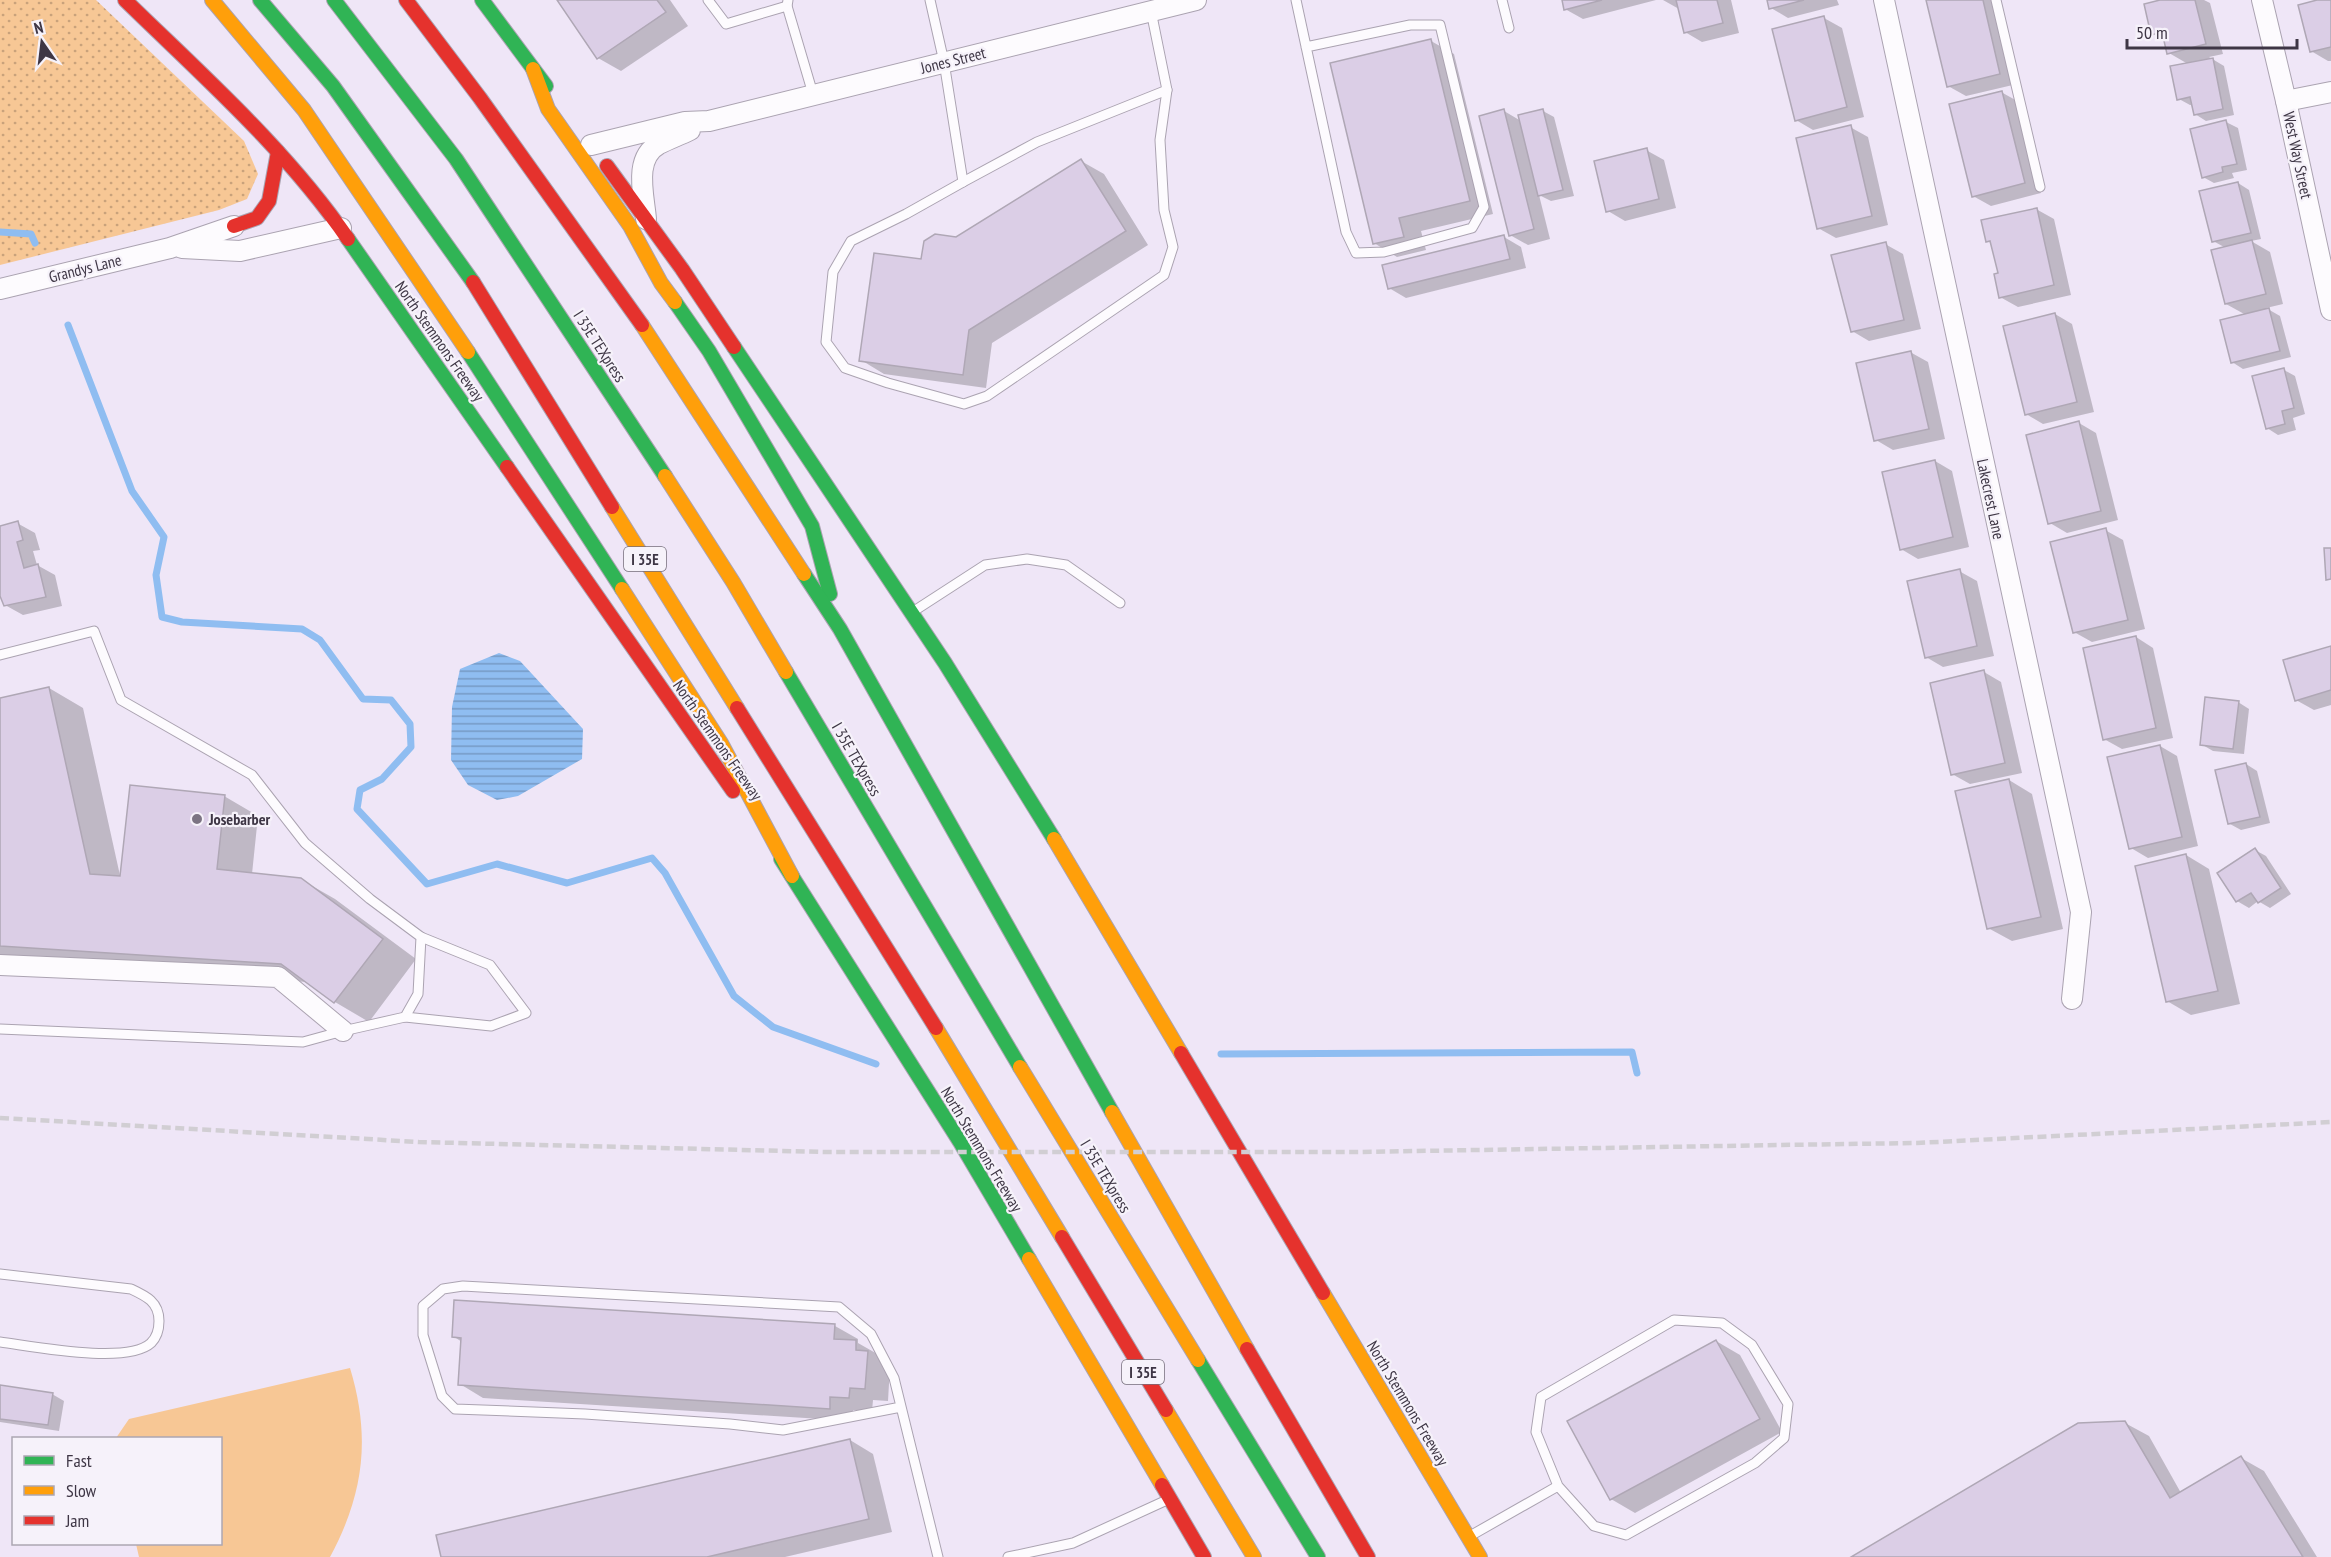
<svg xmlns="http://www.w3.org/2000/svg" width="2331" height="1557" font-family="'PT Sans Narrow',sans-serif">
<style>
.grass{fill:url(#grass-dots)}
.garden{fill:#f7c795}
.water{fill:url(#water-rules)}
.shadow{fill:#0003}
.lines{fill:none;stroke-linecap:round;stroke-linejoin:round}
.stream{stroke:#8fbdf1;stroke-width:7}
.building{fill:#dbcee6;stroke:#afa7b5;stroke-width:1.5}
.lane-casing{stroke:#aba3b1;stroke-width:11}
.street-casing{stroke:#aba3b1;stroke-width:22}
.fast-casing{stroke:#aba3b1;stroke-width:16}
.slow-casing{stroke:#aba3b1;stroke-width:16}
.jam-casing{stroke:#aba3b1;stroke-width:16}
.lane{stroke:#fdfbfe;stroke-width:9}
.street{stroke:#fdfbfe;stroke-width:20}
.fast{stroke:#30b455;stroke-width:14}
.slow{stroke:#ff9f0a;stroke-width:14}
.jam{stroke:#e5322d;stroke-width:14}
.rail{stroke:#d1ced3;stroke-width:4.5;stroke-dasharray:9 4.5;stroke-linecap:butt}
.poi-dot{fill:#7c7483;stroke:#f6f2fa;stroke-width:2}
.labels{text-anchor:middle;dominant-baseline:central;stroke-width:4.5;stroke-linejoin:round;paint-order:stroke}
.shield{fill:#f6f2fa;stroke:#756e7b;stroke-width:1.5}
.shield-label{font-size:15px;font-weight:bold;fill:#3e3645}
.street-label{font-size:16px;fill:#3e3645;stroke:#f6f2fa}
.poi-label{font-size:16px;font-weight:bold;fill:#3e3645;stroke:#f6f2fa;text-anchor:start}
</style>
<defs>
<pattern id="grass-dots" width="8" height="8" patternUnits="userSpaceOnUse" patternTransform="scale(1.5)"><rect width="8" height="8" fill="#f7c795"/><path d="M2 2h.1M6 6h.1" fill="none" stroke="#c9a27b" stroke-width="1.8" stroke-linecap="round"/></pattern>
<pattern id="water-rules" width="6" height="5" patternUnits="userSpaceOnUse" patternTransform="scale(1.5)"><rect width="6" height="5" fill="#8fbdf1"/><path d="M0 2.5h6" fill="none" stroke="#769ac5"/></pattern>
</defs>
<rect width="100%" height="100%" fill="#efe6f7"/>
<!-- grass -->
<path class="grass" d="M0,0H96L244,141L258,174L247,199L219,210L0,265Z"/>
<!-- garden -->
<path class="garden" d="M350,1368C371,1437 364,1494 330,1557H139L136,1544H220V1438H116L129,1419Z"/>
<!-- water -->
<path class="water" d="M499,653L520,661L583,729L582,759L518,796L497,800L468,785L451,760L452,707L460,669Z"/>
<!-- shadow -->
<g class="shadow">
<path d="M559,0H670L688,26L621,71L598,58Z"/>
<path d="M1563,0H1656L1583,19L1565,9Z"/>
<path d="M1663,0H1731L1739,33L1702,42L1685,32L1679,9Z"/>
<path d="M1769,0H1837L1839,5L1788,18L1771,8Z"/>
<path d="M1928,0H1997L2017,84L1966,96L1948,86Z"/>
<path d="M2166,0H2204L2210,3L2223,54L2209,57L2224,66L2234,115L2206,121L2195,114L2193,105H2190L2179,99L2188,64L2169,53L2166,42L2153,34Z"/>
<path d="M2319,0H2331V61H2328L2311,51Z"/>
<path d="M1824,18L1842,28L1864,117L1813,130L1796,120Z"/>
<path d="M1431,41L1454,54L1493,214L1421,231L1426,250L1397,257L1374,243Z"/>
<path d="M2001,92L2019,102L2041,193L1991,206L1973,196Z"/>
<path d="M1504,111L1521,121L1543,111L1554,117L1574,196L1551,201L1539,195L1550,239L1528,245L1510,235Z"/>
<path d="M2226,122L2238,128L2247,170L2232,173L2234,178L2214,183L2203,177Z"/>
<path d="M1850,127L1868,137L1888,225L1836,238L1818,228Z"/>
<path d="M1646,150L1664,160L1676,208L1625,221L1608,211Z"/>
<path d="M1081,161L1104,174L1148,245L992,343L986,388L884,374L861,360L957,239Z"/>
<path d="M2238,183L2249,190L2261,239L2251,241L2270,252L2283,304L2266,308L2280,316L2291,357L2243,369L2232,362L2246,315L2226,304V248L2213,241Z"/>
<path d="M2036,209L2054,219L2071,295L2018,307L2000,297L1999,274L1992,244L1988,241Z"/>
<path d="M1504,237L1521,247L1526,268L1406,298L1389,288Z"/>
<path d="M1885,244L1903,254L1921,329L1869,341L1852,331Z"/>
<path d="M2055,314L2072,324L2094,412L2043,424L2026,414Z"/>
<path d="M1910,352L1928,362L1945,439L1893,450L1876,440Z"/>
<path d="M2284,370L2295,376L2305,414L2293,418L2296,430L2278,435L2267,428Z"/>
<path d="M2079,423L2096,433L2118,520L2067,533L2050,523Z"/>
<path d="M1935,461L1952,471L1969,547L1918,559L1901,549Z"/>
<path d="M17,523L35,533L40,550L33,551L37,565L55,575L62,606L23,615L5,605L0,592V528Z"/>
<path d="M2105,530L2123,540L2145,629L2092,642L2074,632Z"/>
<path d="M1959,571L1977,581L1994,656L1943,667L1926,657Z"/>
<path d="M2136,637L2153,648L2173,738L2122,749L2104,739Z"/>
<path d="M2331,647V705L2314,710L2296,700Z"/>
<path d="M1984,672L2001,682L2022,773L1970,784L1952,774Z"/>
<path d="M49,688L83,708L121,880L224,796L258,816L252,874L300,879L335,899L416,959L369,1022L335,1002L308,982L0,963V699Z"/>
<path d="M2238,702L2249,709L2244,754L2213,751L2201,744Z"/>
<path d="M2160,746L2177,756L2198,846L2148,858L2131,848Z"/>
<path d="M2246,764L2257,771L2270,823L2241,830L2230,824Z"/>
<path d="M2009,780L2032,794L2063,929L2012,941L1988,928Z"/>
<path d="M2255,850L2266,856L2291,894L2270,908L2258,901L2249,908L2237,901L2219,873Z"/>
<path d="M2186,855L2209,869L2240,1004L2191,1015L2167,1001Z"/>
<path d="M835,1326L858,1339V1343L879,1355V1360L890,1366L888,1401L873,1400L872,1411L853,1410V1421L483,1398L460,1384L462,1342L453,1336Z"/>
<path d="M1716,1341L1740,1355L1782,1432L1635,1513L1611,1499Z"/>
<path d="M0,1387L52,1394L64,1401L59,1431L0,1422Z"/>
<path d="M2125,1423L2149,1436L2181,1493L2241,1458L2264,1471L2317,1557H1854Z"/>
<path d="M850,1440L873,1454L892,1532L785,1557H443Z"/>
</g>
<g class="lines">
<!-- stream -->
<g class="stream">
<path d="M0,232L31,234L35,243"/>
<path d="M68,325L132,491L164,537L156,575L162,617L182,622L302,629L320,640L363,699L391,700L410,724L411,747L382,779L360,790L357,809L427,884L497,864L567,883L652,858L665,873L734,996L773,1027L876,1064"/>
<path d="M1221,1054L1632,1052L1637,1073"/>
</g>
</g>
<!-- building -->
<g class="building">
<path d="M557,0H657L666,12L597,59Z"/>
<path d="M1562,0H1602L1564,10Z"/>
<path d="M1676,0H1717L1723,23L1684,33Z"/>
<path d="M1767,0H1804L1769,9Z"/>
<path d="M1926,0H1983L2000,74L1947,87Z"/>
<path d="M2160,0H2195L2206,44L2167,54L2162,32L2151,35L2144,4Z"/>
<path d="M2317,0H2331V47L2310,52L2298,5Z"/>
<path d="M1824,16L1847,107L1795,121L1772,29Z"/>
<path d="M1431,39L1470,201L1399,218L1404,237L1373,244L1330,63Z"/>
<path d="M2213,58L2223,109L2194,115L2190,97L2177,100L2170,66Z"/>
<path d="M2002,91L2025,183L1972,197L1949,104Z"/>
<path d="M1504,109L1534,229L1509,236L1479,116Z"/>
<path d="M1543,109L1563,190L1538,196L1518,115Z"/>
<path d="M2226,120L2237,164L2222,167L2223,172L2202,178L2190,129Z"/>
<path d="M1851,125L1872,216L1817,229L1796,138Z"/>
<path d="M1647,148L1659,199L1606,212L1594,161Z"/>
<path d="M1081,159L1126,231L969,330L963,375L859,361L874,253L921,259L924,241L935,234L956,237Z"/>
<path d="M2238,182L2251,233L2212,242L2199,191Z"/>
<path d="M2037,208L2054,285L1999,298L1994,274L1998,273L1990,241L1986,242L1981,220Z"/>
<path d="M1504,235L1510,259L1388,289L1382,265Z"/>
<path d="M2252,240L2266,294L2225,304L2211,250Z"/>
<path d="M1886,242L1904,320L1851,332L1831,255Z"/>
<path d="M2269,308L2280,351L2231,363L2220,320Z"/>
<path d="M2055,313L2077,402L2025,415L2003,326Z"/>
<path d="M1911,351L1929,429L1874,441L1856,363Z"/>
<path d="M2284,368L2294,408L2282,411L2285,424L2266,429L2252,376Z"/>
<path d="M2079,421L2101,511L2048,524L2026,435Z"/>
<path d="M1935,460L1953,537L1900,550L1882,472Z"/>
<path d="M18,521L23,540L17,542L24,568L38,564L46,597L4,606L0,596V526Z"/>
<path d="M2106,528L2128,620L2073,633L2050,542Z"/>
<path d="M2324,548H2331V579L2326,580Z"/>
<path d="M1960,569L1977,646L1925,658L1907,581Z"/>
<path d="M2136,636L2156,728L2103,740L2083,648Z"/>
<path d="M2331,646V690L2295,701L2283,660Z"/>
<path d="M1984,670L2005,763L1951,775L1930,683Z"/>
<path d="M49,687L90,874L120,876L130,785L225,795L217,869L301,878L383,939L334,1003L281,964L0,946V698Z"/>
<path d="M2205,697L2239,701L2233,749L2200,745Z"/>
<path d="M2160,745L2182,837L2129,849L2107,757Z"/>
<path d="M2246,763L2260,817L2228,824L2215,770Z"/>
<path d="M2009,779L2041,917L1987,929L1955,791Z"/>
<path d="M2255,848L2281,888L2258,903L2251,893L2236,902L2217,873Z"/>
<path d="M2186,854L2218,991L2166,1002L2135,866Z"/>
<path d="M454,1300L835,1324L834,1339L856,1340V1350L868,1351L865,1389L850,1388L849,1398L830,1397V1409L458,1385L461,1338L452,1337Z"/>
<path d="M1716,1340L1760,1419L1610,1500L1567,1421Z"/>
<path d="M0,1385L53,1393L48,1425L0,1419Z"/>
<path d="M2125,1421L2170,1498L2241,1456L2303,1557H1851L2078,1423Z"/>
<path d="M850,1439L869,1519L707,1557H441L436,1535Z"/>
</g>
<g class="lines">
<defs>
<g id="lane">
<path d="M708,0L726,24L787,6"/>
<path d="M788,0L787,6L813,94"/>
<path d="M930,0L944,62L963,182L906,214L851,241L833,272L826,342L845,368L888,383L964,404L987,396L1164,275L1173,247L1164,210L1160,140L1167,90L1151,11"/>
<path d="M1296,0L1346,232L1356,253L1384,252L1472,228L1484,207L1440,25H1410L1306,47"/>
<path d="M1502,0L1509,28"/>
<path d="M1996,0L2040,187"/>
<path d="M963,182L1037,142L1167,90"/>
<path d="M914,611L985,565L1027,559L1066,565L1120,603"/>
<path d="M0,655L94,631L121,700L252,775L305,843L370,899L421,937L418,994L405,1017L343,1031L303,1042L0,1029"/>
<path d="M405,1017L491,1026L526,1013L490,965L421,937"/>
<path d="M0,1274L131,1289C146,1296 159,1302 159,1321C159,1329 157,1337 151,1343C127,1365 32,1346 0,1342"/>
<path d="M901,1407L783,1430L730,1424L585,1414L455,1409L442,1396L423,1335V1306L443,1289L463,1286L839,1307L871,1334L894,1378L938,1557"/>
<path d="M1470,1536L1558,1486L1536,1432L1541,1397L1674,1320L1722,1323L1752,1345L1788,1404L1784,1438L1755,1463L1626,1535L1594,1526L1558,1486"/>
<path d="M1008,1557L1073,1543L1167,1500"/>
</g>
<g id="street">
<path d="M1884,0L2081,912L2072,999"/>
<path d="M2262,0L2286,101L2331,310"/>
<path d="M2286,101L2331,92"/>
<path d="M591,145L685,122L709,121L1196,0"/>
<path d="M646,219C644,195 633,158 659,144C669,139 680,135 690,130"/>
<path d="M182,248L240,251L341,228"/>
<path d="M0,289L170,248L234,226"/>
<path d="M0,965L278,977L343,1031"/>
</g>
<g id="fast">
<path d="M260,0L333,86L473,282"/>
<path d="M334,0L456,159L665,476"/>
<path d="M482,0L546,86"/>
<path d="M348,239L507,467"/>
<path d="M675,302L709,351L812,526L830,594"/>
<path d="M734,347L945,663L1054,839"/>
<path d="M468,352L622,589"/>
<path d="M804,574L840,629L1112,1112"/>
<path d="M786,672L1020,1067"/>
<path d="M781,859L960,1142L1029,1259"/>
<path d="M1198,1360L1318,1557"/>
</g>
<g id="slow">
<path d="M212,0L304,110L468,352"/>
<path d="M533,69L548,109L630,226L661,283L675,302"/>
<path d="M642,325L804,574"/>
<path d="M665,476L733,582L786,672"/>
<path d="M612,507L737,708"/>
<path d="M622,589L721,743L792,876"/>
<path d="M1054,839L1181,1053"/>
<path d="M936,1028L1062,1237"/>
<path d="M1020,1067L1198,1360"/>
<path d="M1112,1112L1247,1349"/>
<path d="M1029,1259L1162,1485"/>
<path d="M1323,1293L1480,1557"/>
<path d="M1166,1410L1254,1557"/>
</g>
<g id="jam">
<path d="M125,0C203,76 286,149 348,239"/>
<path d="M406,0L480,98L642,325"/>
<path d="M607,166L682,269L734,347"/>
<path d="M234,226L257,218L269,201L278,152"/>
<path d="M473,282L612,507"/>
<path d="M507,467L733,791"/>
<path d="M737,708L936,1028"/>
<path d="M1181,1053L1323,1293"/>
<path d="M1062,1237L1166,1410"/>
<path d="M1247,1349L1368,1557"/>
<path d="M1162,1485L1204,1557"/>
</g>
</defs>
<!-- lane casing -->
<use href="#lane" class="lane-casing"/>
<!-- street casing -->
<use href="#street" class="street-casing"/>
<!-- fast casing -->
<use href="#fast" class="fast-casing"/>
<!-- slow casing -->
<use href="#slow" class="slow-casing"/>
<!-- jam casing -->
<use href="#jam" class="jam-casing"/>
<!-- lane -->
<use href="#lane" class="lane"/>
<!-- street -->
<use href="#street" class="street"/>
<!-- fast -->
<use href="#fast" class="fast"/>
<!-- slow -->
<use href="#slow" class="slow"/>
<!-- jam -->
<use href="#jam" class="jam"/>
<!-- rail -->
<path class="rail" d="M0,1118L419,1142L826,1152H1356L1781,1145L1917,1143L2331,1122"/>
</g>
<!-- markers -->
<circle class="poi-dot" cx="197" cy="819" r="6"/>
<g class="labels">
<!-- shield labels -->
<g class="shield">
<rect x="624" y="547" width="42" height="24" rx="4.5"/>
<rect x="1122" y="1360" width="42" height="24" rx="4.5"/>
</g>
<g class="shield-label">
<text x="645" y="559">I 35E</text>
<text x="1143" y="1372">I 35E</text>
</g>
<!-- street labels -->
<g class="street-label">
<text transform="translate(953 60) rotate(-14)">Jones Street</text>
<text transform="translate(2298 155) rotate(78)">West Way Street</text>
<text transform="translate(85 268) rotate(-14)">Grandys Lane</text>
<text transform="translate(440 341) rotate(55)">North Stemmons Freeway</text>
<text transform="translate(600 346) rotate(57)">I 35E TEXpress</text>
<text transform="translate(1991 499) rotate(78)">Lakecrest Lane</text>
<text transform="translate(718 740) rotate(55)">North Stemmons Freeway</text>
<text transform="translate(857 759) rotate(60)">I 35E TEXpress</text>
<text transform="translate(982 1149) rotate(59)">North Stemmons Freeway</text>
<text transform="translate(1106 1176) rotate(59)">I 35E TEXpress</text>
<text transform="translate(1408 1403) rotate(59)">North Stemmons Freeway</text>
</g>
<!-- poi labels -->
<g class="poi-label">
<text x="209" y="819">Josebarber</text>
</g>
</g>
<!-- legend -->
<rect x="12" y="1437" width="210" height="108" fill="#f6f2fa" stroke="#aca7b2" stroke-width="1.5"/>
<rect x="24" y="1456" width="30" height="9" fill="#30b455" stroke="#aca7b2" stroke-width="1.5"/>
<text x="66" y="1467" font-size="18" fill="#3e3645">Fast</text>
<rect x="24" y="1486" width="30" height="9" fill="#ff9f0a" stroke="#aca7b2" stroke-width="1.5"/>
<text x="66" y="1497" font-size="18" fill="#3e3645">Slow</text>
<rect x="24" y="1516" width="30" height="9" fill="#e5322d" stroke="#aca7b2" stroke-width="1.5"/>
<text x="66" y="1527" font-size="18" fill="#3e3645">Jam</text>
<!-- north arrow -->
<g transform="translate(42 42) rotate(346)" stroke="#f6f2fa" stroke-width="4.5" paint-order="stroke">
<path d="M0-4.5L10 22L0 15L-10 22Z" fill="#3e3645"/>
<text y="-9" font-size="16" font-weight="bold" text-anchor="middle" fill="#3e3645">N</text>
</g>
<!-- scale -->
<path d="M2127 39v9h170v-9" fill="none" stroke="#3e3645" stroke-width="3"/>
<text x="2136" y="39" font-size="18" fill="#3e3645" stroke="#f6f2fa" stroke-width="4.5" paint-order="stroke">50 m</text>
</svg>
